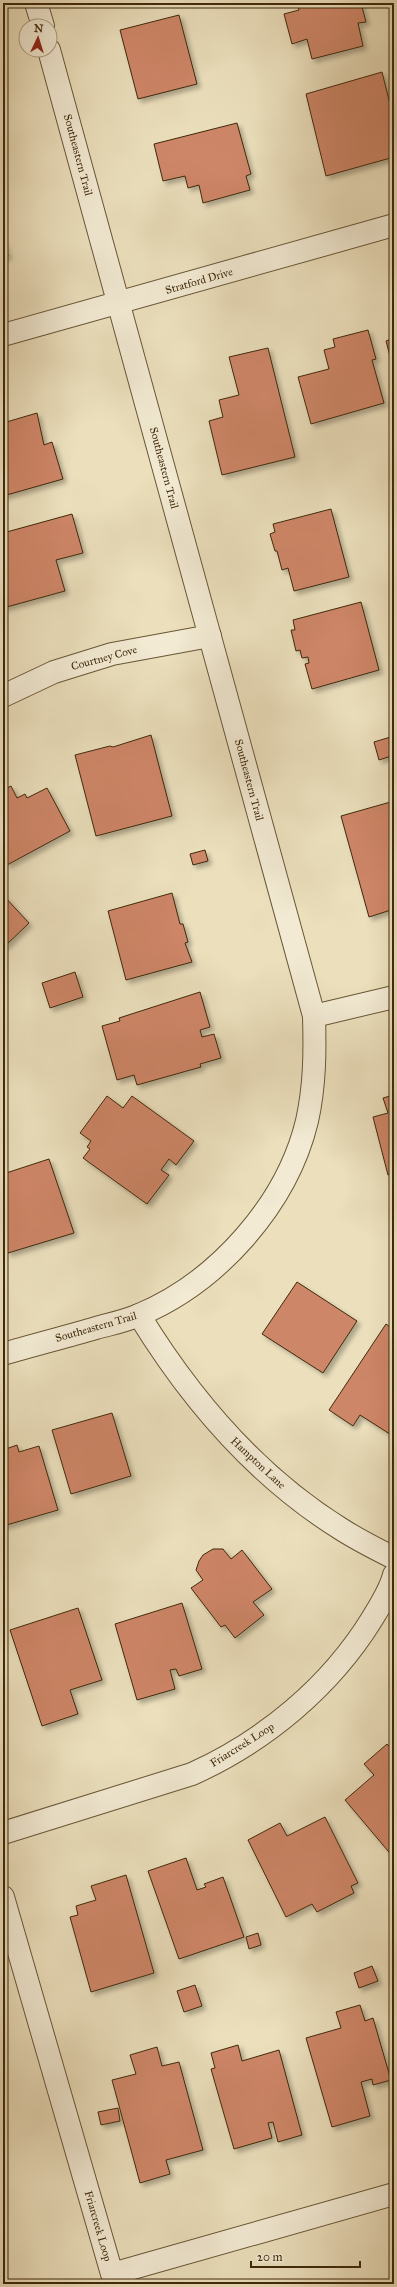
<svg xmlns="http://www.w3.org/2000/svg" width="397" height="2287" font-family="'IM FELL Great Primer',serif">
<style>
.building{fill:#ce8668;stroke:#3e290a;filter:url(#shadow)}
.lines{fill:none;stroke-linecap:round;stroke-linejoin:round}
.minor-casing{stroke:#695636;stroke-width:24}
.minor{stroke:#f2ead3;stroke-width:22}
.labels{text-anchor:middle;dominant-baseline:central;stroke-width:3;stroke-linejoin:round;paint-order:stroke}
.street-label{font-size:11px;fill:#3e290a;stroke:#f2ead3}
</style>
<defs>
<filter id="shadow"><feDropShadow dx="3.5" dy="3.5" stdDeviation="2" flood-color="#0004"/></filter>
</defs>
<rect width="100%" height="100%" fill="#ebdfbc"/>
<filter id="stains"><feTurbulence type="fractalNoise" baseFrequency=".005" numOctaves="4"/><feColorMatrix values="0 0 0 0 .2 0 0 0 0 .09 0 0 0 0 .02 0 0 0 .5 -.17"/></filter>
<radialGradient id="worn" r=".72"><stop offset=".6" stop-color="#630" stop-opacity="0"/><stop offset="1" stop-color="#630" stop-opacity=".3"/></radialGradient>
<!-- building -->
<g class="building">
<path d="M297,3H361L366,22L358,23L363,46L312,59L307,39L292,44L284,14L299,10Z"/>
<path d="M179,15L197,84L138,99L120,30Z"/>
<path d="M382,72L394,120V157L326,176L306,94Z"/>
<path d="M237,123L251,174L246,176L250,190L203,203L199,185L188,188L185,176L163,181L154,144Z"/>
<path d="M3,240L8,256L3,258Z"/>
<path d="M368,330L376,359L372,360L384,403L311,424L298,377L329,369L324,350L335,347L333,339Z"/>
<path d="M394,338V371L386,341Z"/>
<path d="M268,348L295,457L222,475L209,421L223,417L219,400L239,395L229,357Z"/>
<path d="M37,413L44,445L52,442L63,479L3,496V423Z"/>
<path d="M331,509L349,577L294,591L288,568L282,570L277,551H275L270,534L275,532L273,524Z"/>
<path d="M72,514L83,553L56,560L65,591L3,608V533Z"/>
<path d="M361,602L379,670L312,689L305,664L309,663L308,657L302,658L300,650L296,651L291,630H295L293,620Z"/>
<path d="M151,735L172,816L96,836L75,755L110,746L113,747Z"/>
<path d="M394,736V755L379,760L374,742Z"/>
<path d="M11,786L17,798L25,794L27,798L47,788L70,831L7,865L3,858V790Z"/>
<path d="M394,801V909L369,917L341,816Z"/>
<path d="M205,850L208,861L193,865L190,854Z"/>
<path d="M172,893L180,924H183L188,942L185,943L192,962L126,980L108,911Z"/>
<path d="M3,895L29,923L3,948Z"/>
<path d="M75,972L83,997L50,1008L42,983Z"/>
<path d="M200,992L210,1027L200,1030L202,1037L214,1034L221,1058L200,1064L201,1067L137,1085L134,1075L117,1080L102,1026L120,1021L119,1018Z"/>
<path d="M394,1095V1173L388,1175L373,1117L388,1113L383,1098Z"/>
<path d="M107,1096L123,1108L132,1096L194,1141L176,1165L169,1159L161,1170L169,1175L147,1204L83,1158L90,1149L87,1147L91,1141L80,1133Z"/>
<path d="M49,1159L74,1233L8,1253L3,1242V1174Z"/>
<path d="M297,1282L357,1321L323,1373L262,1334Z"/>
<path d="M386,1324L394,1330L393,1436L360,1415L353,1426L329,1410Z"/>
<path d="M112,1413L131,1476L71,1494L52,1430Z"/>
<path d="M17,1445L19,1452L39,1446L58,1510L3,1526V1450Z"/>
<path d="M213,1549H223L231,1559L242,1550L272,1589L253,1602L264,1615L235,1638L225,1625L221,1627L191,1588L203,1580L196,1570L199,1561L203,1555Z"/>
<path d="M182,1603L202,1669L179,1676L176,1669L170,1670L175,1689L137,1700L115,1624Z"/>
<path d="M78,1608L102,1680L70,1690L78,1714L42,1726L10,1630Z"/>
<path d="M387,1744L394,1752V1858L345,1800L374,1775L364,1764Z"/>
<path d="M325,1817L358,1883L351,1886L354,1893L317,1912L312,1904L286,1917L248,1840L280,1823L287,1836Z"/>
<path d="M186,1858L197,1890L206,1887L204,1884L223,1877L244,1937L179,1959L148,1871Z"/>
<path d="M126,1875L154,1973L91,1992L70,1917L78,1915L76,1906L96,1900L91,1886Z"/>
<path d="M258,1933L261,1945L249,1949L246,1937Z"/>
<path d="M372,1966L378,1981L359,1988L354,1973Z"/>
<path d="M195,1985L202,2006L184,2012L177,1991Z"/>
<path d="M360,2005L365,2021L373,2018L391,2080L373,2085L372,2079L361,2082L370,2116L332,2127L306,2038L341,2028L336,2012Z"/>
<path d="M238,2045L242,2061L279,2050L302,2135L278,2142L273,2122L268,2123L272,2138L234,2149L211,2069L215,2068L211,2053Z"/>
<path d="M157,2047L162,2066L179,2062L203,2150L166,2160L170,2174L140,2183L112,2080L136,2074L130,2055Z"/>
<path d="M118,2108L120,2121L101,2125L98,2112Z"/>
</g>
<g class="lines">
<defs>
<g id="minor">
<path d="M36,3L43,26"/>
<path d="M3,335L394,225"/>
<path d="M3,696L54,672L112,654L210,636"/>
<path d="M314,1016L394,997"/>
<path d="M139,1315C191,1400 256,1476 341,1529C358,1540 376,1549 394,1558"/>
<path d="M3,1354C34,1345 65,1337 96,1328C110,1324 126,1321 139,1315C218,1282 287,1204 307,1121C315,1085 315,1051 314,1016L49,50"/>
<path d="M3,1833L192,1774C265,1741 330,1687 372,1619C381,1604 390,1591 394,1575"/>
<path d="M3,1897L112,2274L394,2194"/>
</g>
</defs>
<!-- minor casing -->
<use href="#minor" class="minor-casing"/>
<!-- minor -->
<use href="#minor" class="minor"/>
</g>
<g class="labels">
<!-- street labels -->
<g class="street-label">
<text transform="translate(78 155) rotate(75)">Southeastern Trail</text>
<text transform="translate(199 281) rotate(-16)">Stratford Drive</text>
<text transform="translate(164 468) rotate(75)">Southeastern Trail</text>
<text transform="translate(104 658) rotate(-15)">Courtney Cove</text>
<text transform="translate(249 780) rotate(75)">Southeastern Trail</text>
<text transform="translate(96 1327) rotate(-16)">Southeastern Trail</text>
<text transform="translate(258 1463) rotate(43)">Hampton Lane</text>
<text transform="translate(242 1745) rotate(-32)">Friarcreek Loop</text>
<text transform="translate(98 2226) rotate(74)">Friarcreek Loop</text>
</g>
</g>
<!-- margin -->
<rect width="397" height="2287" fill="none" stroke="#ebdfbc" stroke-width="16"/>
<rect x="4" y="4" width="389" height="2279" fill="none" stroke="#3e290a" stroke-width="2"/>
<rect x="8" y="8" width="381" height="2271" fill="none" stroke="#3e290a"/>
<!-- north arrow -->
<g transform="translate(38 38) rotate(4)"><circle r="19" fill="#f2ead3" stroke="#aa9d83"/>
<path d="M0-3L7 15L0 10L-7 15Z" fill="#8f2418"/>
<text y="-6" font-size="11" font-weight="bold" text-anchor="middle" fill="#3e290a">N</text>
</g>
<!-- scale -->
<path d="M251 2261v6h109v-6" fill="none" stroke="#3e290a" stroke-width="2"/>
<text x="257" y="2261" font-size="12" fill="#3e290a" stroke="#f2ead3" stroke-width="3" paint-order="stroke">20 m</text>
<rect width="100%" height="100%" filter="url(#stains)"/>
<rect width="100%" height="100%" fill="url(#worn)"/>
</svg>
